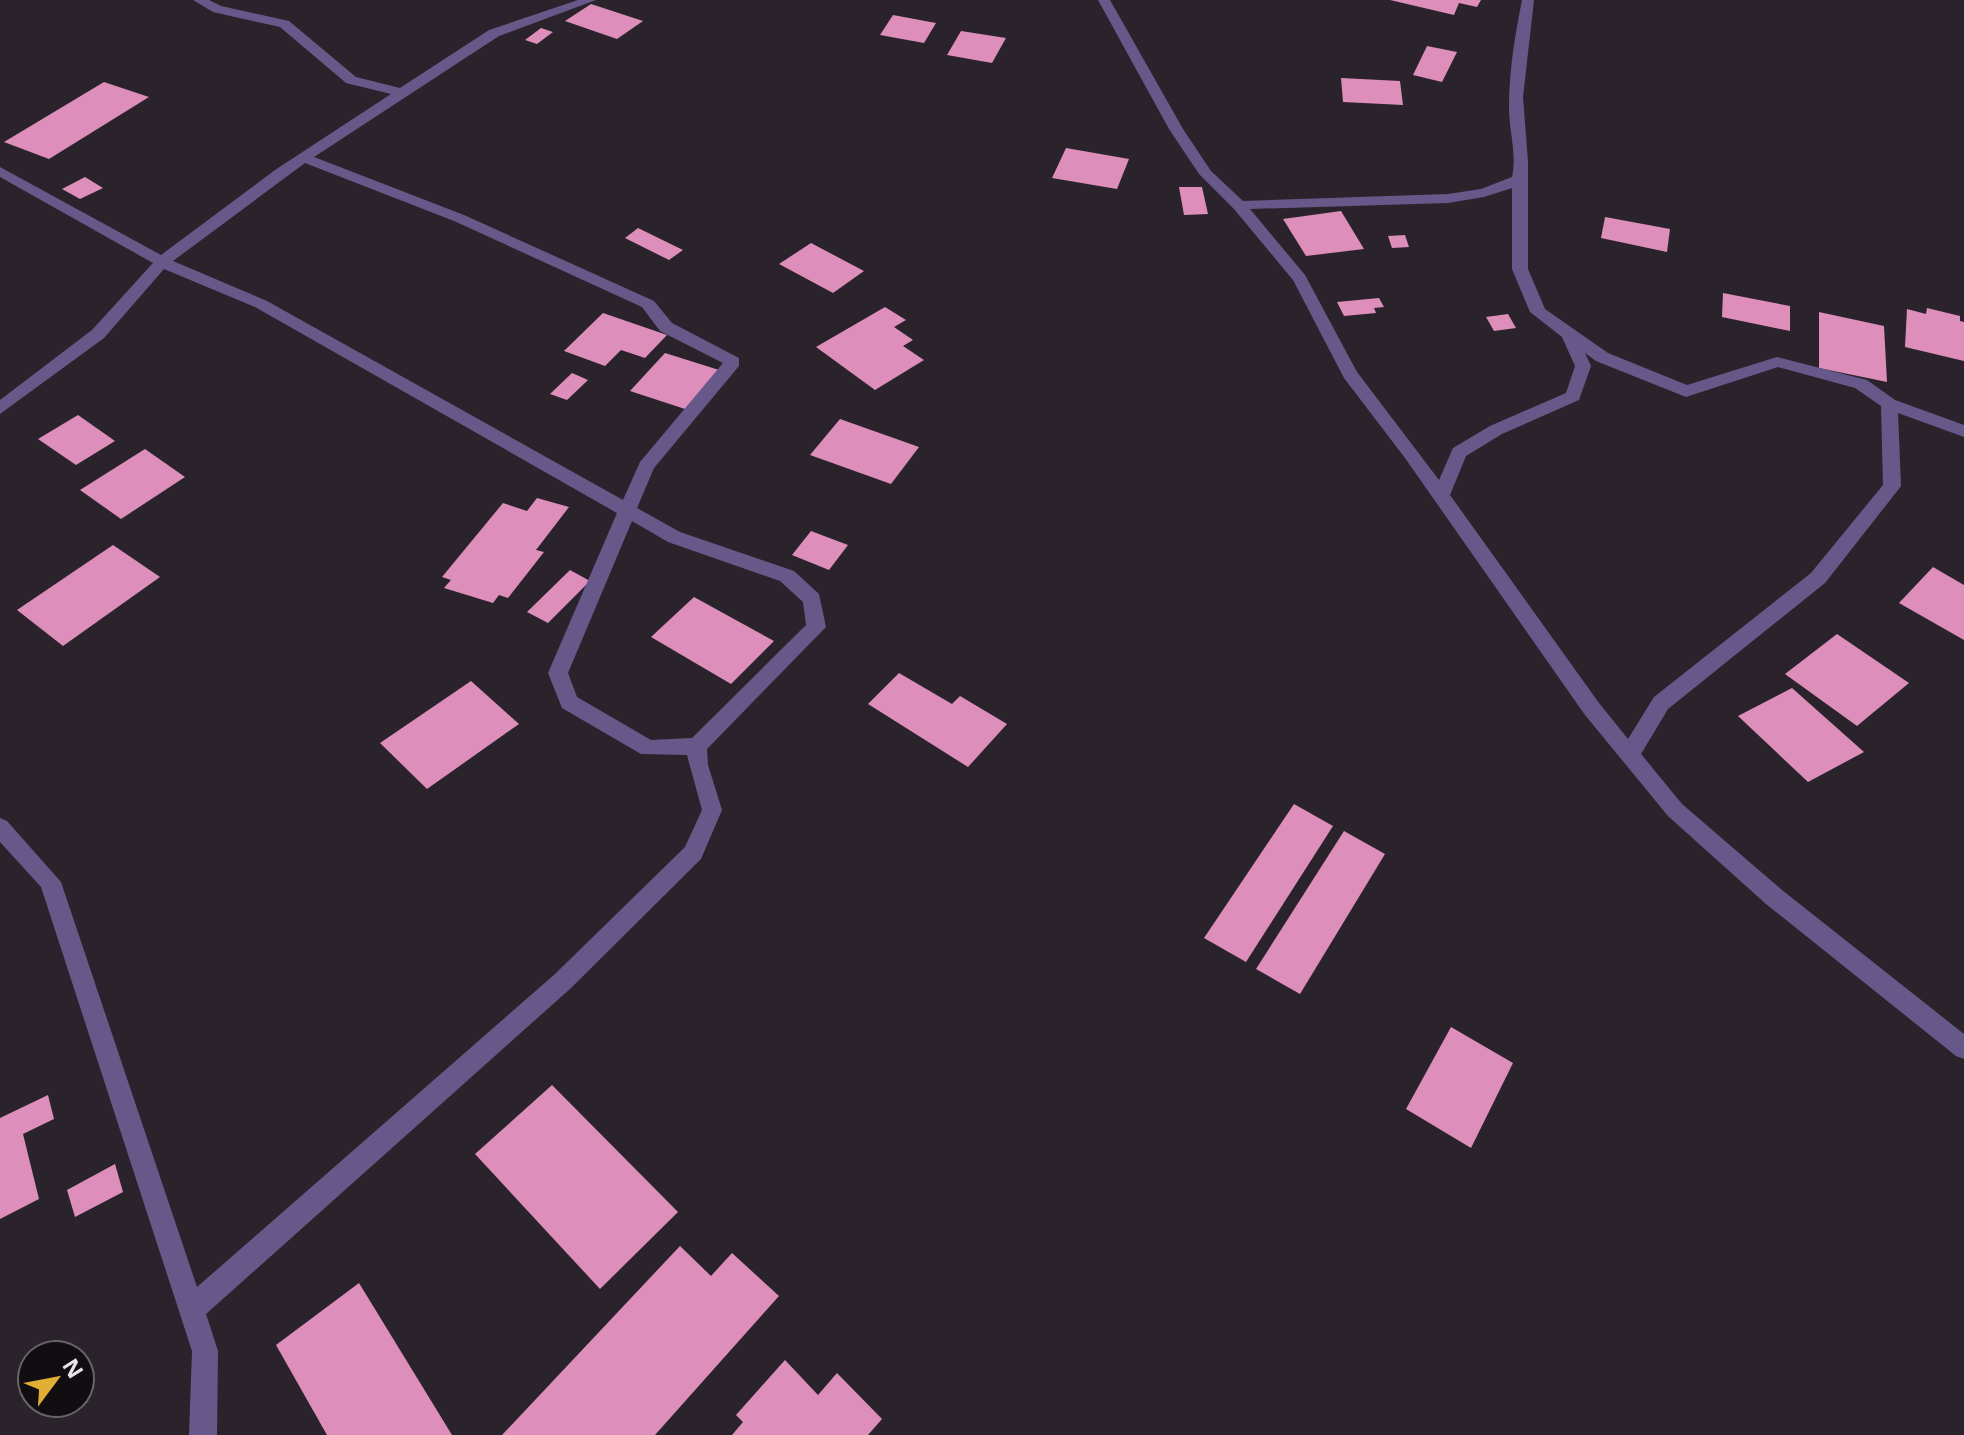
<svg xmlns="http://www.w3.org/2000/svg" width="1964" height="1435" font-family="'Noto Sans',sans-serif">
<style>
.building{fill:#de8eba}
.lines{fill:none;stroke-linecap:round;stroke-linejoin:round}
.street{fill:#66598a;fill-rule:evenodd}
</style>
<rect width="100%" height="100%" fill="#2b232c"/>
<!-- building -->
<g class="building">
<path d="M1390,0H1481L1477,7L1459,3L1454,15Z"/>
<path d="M591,4L643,21L617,39L565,21Z"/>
<path d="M893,15L936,23L924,43L880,35Z"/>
<path d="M541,28L553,32L537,44L525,40Z"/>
<path d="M961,31L1006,38L992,63L947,55Z"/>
<path d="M1427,46L1457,52L1442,82L1413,75Z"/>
<path d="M1341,78L1400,81L1403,105L1343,102Z"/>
<path d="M104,82L149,97L49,159L4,142Z"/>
<path d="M1066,148L1129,159L1117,189L1052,178Z"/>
<path d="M85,177L103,188L80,199L62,189Z"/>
<path d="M1179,187H1202L1208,214L1184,215Z"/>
<path d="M1341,211L1364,249L1306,256L1283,219Z"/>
<path d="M1605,217L1670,229L1667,252L1601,238Z"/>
<path d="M638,228L683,250L669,260L625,238Z"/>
<path d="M1405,235L1409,247L1392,248L1388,236Z"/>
<path d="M811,243L864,271L833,293L779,264Z"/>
<path d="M1723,293L1790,306V331L1722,317Z"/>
<path d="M1379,298L1384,307L1374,308L1376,313L1344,316L1337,302Z"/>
<path d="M885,307L906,320L894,327L913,340L903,346L924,360L875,390L816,347Z"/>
<path d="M1927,308L1960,316V321L1964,322V361L1905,347L1907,309L1926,314Z"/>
<path d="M1819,312L1884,326L1887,382L1819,368Z"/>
<path d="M603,313L667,335L645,358L621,350L605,366L564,351Z"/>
<path d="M1508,314L1516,328L1494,331L1486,317Z"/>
<path d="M665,353L719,370L685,409L630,391Z"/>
<path d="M572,373L588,380L567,400L550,394Z"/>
<path d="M78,415L115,441L76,465L38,439Z"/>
<path d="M840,419L919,447L891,484L810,455Z"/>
<path d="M145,449L185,477L121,519L80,490Z"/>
<path d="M537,498L569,507L536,550L544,552L508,598L499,595L493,603L444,588L451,580L442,577L503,503L527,511Z"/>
<path d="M811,531L848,545L829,570L792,555Z"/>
<path d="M113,545L160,577L63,646L17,610Z"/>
<path d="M1933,567L1964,585V640L1899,603Z"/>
<path d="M570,570L590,581L548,623L527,612Z"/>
<path d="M694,597L774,641L731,684L651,637Z"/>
<path d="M1837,634L1909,683L1857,726L1785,674Z"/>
<path d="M899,673L952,704L960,696L1007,724L968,767L868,704Z"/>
<path d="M471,681L519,724L427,789L380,743Z"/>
<path d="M1792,688L1864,752L1808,782L1738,716Z"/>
<path d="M1294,804L1333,826L1246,962L1204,938Z"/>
<path d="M1344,831L1385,854L1300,994L1256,969Z"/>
<path d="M1451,1027L1513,1063L1471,1148L1406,1109Z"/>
<path d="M552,1085L678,1212L600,1289L475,1154Z"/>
<path d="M48,1095L54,1119L23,1134L39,1199L0,1219V1118Z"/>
<path d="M115,1164L123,1192L75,1217L67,1190Z"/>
<path d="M680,1246L711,1276L732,1253L779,1296L655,1435H502Z"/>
<path d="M359,1283L452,1435H327L276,1345Z"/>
<path d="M785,1360L818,1395L837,1373L882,1419L868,1435H732L743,1422L736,1415Z"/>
</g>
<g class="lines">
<!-- street -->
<g class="street">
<path d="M193,0H209L221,6L289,21L356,77L400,88L489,30L578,0H596L499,36L314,157L464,215L654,301L672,323L739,358V366L654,468L637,508L680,532L794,571L819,594L826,627L707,749L708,765L722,810L701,859L571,988L206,1314L218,1351L217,1435H189L192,1351L41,887L0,842V818L7,821L61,882L197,1287L555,974L685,847L702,810L687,755L641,754L562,708L548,673L617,513L255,307L164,269L104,338L0,414V400L92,330L153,263L0,177V167L161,255L275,170L391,94L346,83L280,27L213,12ZM305,163L454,221L642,307L660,331L723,363L640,462L623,500L267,301L173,261ZM632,521L668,542L780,581L803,602L806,625L692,738L651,740L577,697L568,673Z"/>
<path d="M1098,0H1110L1183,129L1211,171L1243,201L1448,194L1481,189L1512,177C1517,153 1509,131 1509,107C1509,71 1515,35 1522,0H1534L1523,97L1528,162V269L1545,309L1608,353L1687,385L1777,357L1867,380L1895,400L1964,425V437L1898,413L1901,486L1898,490L1825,583L1668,709L1641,754L1682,804L1782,890L1964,1034V1059L1956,1056L1766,904L1668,816L1585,715L1405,458L1344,378L1293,280L1234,209L1199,174L1169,129ZM1512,188V269L1530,312L1562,337L1575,366L1566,393L1490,426L1453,448L1439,480L1357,372L1305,275L1250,209L1448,203L1484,197ZM1585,353L1596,361L1686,397L1778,367L1855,388L1881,406L1883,485L1811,573L1654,697L1628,739L1599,703L1450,495L1466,456L1502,434L1579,400L1591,366Z"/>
</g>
</g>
<!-- north arrow -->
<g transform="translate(56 1379) rotate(58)"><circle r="38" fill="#110e12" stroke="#676368" stroke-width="2"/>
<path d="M0-6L14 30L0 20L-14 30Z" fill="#e1af34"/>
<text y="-12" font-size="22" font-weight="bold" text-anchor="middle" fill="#e9e3ea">N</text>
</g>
</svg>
